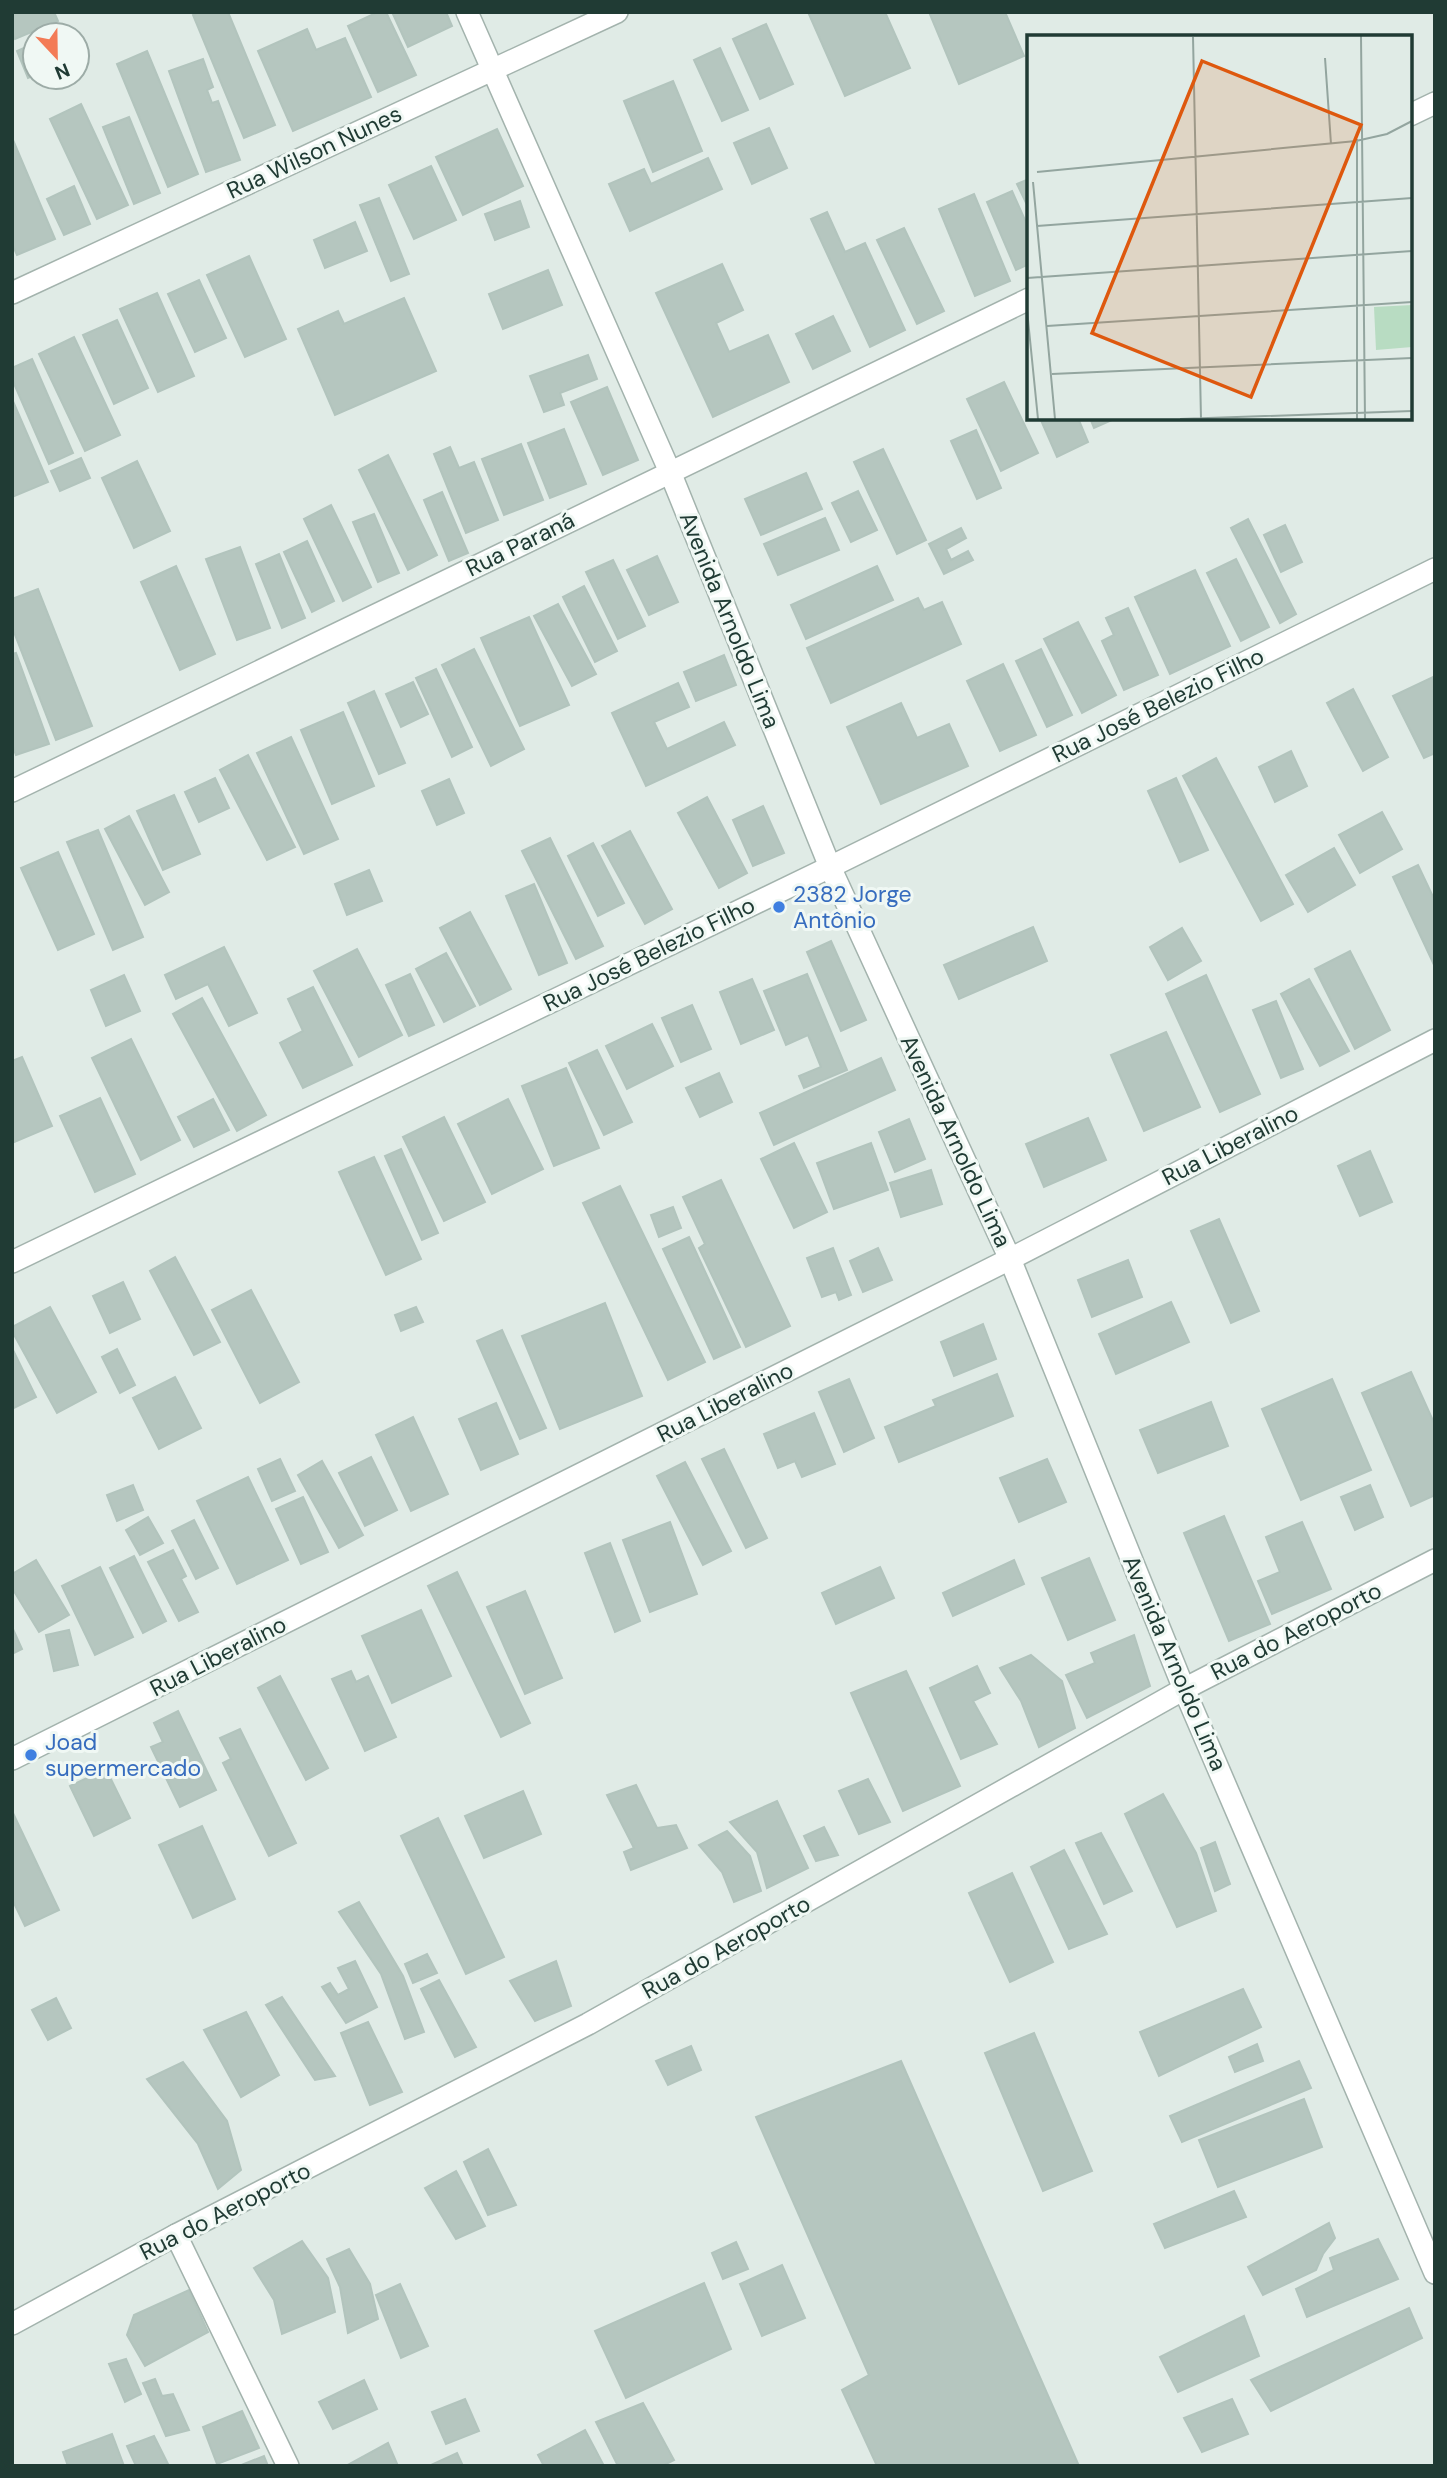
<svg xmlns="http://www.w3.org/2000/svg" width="1447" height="2478" font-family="'DM Sans',sans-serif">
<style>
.building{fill:#b5c6bf;stroke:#b2c4bd;stroke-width:2}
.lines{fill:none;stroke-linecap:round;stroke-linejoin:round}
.minor-casing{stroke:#a3b3ad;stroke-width:24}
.minor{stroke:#fff;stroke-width:21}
.shop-dot{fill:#3f7fe0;stroke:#f0f8f4;stroke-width:2.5}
.labels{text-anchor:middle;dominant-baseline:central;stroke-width:6;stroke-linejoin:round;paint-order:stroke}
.street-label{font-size:23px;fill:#203b34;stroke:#f0f8f4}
.shop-label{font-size:23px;fill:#366cbe;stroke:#f0f8f4;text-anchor:start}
.inset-road{fill:none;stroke:#93a59f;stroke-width:2}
.view{fill:#de580e;fill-opacity:0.15;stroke:#de580e;stroke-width:3.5}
.inset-edge{fill:none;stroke:#203b34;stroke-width:3.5}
</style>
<rect width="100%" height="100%" fill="#e0ebe6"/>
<!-- building -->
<g class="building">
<path d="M12,12H54L58,21L15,39L12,32Z"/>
<path d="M199,12H228L275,125L244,138L193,15Z"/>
<path d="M378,12H386L416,75L378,92L348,26Z"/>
<path d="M392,12H446L452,26L408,47Z"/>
<path d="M808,12H885L910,68L845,96Z"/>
<path d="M929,12H1005L1024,56L959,84Z"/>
<path d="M766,24L793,84L760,99L733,39Z"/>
<path d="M307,29L316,50L345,38L371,97L293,131L258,51Z"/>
<path d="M35,43V75L28,78L17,51Z"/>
<path d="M720,48L748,110L722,121L694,60Z"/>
<path d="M147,51L198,174L168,187L117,64Z"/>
<path d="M203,59L213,87L207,90L212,103L218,101L240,160L206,172L169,71Z"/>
<path d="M673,81L702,151L653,172L624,101Z"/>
<path d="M81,104L128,205L97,219L50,119Z"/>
<path d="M129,117L160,193L134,204L103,127Z"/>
<path d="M769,128L787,168L752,184L734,143Z"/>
<path d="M497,129L523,186L463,215L436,157Z"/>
<path d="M13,140L55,239L17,255L12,244Z"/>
<path d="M708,158L722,189L630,231L609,184L644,169L651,184Z"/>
<path d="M431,166L456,220L414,239L389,185Z"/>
<path d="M1029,179V209L1017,184Z"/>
<path d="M74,186L90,224L64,235L47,199Z"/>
<path d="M1012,191L1029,229V264L1016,270L987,202Z"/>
<path d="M974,194L1010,281L975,296L939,209Z"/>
<path d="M379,198L409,274L391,281L360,205Z"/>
<path d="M520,201L529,227L495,240L485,214Z"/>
<path d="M827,212L845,252L865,243L905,330L870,347L811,219Z"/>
<path d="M355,222L367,251L325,268L314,240Z"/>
<path d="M904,228L944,311L917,324L877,240Z"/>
<path d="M249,256L286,339L245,357L207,275Z"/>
<path d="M722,264L743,310L716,323L729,352L768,335L789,382L713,417L656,293Z"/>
<path d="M548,270L562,305L503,329L489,294Z"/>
<path d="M199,280L226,338L195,352L168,294Z"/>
<path d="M157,293L194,376L158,392L120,309Z"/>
<path d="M404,298L436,371L335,415L298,329L338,311L344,324Z"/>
<path d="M833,316L850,351L813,369L796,334Z"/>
<path d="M117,320L148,388L114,404L83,335Z"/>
<path d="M74,337L120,435L85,451L39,354Z"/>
<path d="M588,355L597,379L560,393L564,405L544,412L530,376Z"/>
<path d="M32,359L73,453L49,464L12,379V368Z"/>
<path d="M1004,382L1038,453L1001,471L967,399Z"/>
<path d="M607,387L638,460L603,475L571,402Z"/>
<path d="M12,399L48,482L12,497Z"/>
<path d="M1040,418H1078L1088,442L1057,457Z"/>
<path d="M1090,418H1114V419L1094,428Z"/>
<path d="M564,429L586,484L550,498L528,443Z"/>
<path d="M976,430L1001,488L977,499L951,441Z"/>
<path d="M521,444L543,500L504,515L482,459Z"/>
<path d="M450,447L459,468L474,462L498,520L466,533L434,454Z"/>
<path d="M883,449L926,540L897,554L854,462Z"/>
<path d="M388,455L437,555L408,570L359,470Z"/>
<path d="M81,458L90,478L60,491L51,471Z"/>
<path d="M137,461L170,531L134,548L102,478Z"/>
<path d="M806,473L822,509L761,535L745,499Z"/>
<path d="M858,491L877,530L851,542L832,503Z"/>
<path d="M442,492L468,553L449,561L424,500Z"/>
<path d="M331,505L371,587L343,601L304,519Z"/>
<path d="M374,514L399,573L378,582L353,522Z"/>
<path d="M825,518L839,550L778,575L764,544Z"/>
<path d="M1248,519L1296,614L1280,623L1231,528Z"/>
<path d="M1285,525L1302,562L1281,572L1264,535Z"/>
<path d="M961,528L966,538L946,549L951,560L968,551L973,560L944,574L929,544Z"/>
<path d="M307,541L334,601L312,612L284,552Z"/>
<path d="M240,547L270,628L237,640L206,559Z"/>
<path d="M279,554L305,618L282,628L256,564Z"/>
<path d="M657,556L678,602L649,615L627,570Z"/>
<path d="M1236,559L1269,627L1241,641L1207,573Z"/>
<path d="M613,560L645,626L618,639L586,572Z"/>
<path d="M176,566L215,654L180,670L141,582Z"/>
<path d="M877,566L893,600L806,639L791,605Z"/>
<path d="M1195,570L1230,646L1170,674L1135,597Z"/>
<path d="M584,586L617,651L595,662L563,597Z"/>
<path d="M38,589L92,726L56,740L12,627V599Z"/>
<path d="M918,598L924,610L942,602L961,644L831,703L807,648Z"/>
<path d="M558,604L596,674L572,686L534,616Z"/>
<path d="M1128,608L1158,675L1124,690L1102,641L1114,635L1106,618Z"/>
<path d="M529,617L569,705L520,726L481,638Z"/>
<path d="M1078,622L1116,695L1082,713L1044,639Z"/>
<path d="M474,649L524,749L491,766L442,665Z"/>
<path d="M1041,649L1072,715L1047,727L1016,661Z"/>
<path d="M16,653L49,744L16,755L12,745V654Z"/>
<path d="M724,655L736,685L696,701L684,672Z"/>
<path d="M1003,664L1036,735L1000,751L967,681Z"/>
<path d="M436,669L472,747L452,757L416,678Z"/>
<path d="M1433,677L1435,753L1424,758L1393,696Z"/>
<path d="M413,682L428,714L401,727L386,694Z"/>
<path d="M678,683L689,707L654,722L667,749L724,722L735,745L646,786L612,713Z"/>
<path d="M1353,689L1388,757L1363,771L1327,703Z"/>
<path d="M374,691L405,763L379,774L348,703Z"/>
<path d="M901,703L917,738L949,724L968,766L881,804L847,727Z"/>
<path d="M343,712L374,786L332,804L301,730Z"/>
<path d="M291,737L338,839L304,854L257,753Z"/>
<path d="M1291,751L1307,786L1275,802L1259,767Z"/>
<path d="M248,755L295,847L267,860L220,770Z"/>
<path d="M1216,758L1293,904L1261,921L1183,776Z"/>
<path d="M215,778L229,808L199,822L185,792Z"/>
<path d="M1176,778L1208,850L1180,862L1148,791Z"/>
<path d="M449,779L464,813L437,825L422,791Z"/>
<path d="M174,795L200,854L163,870L137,811Z"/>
<path d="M707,797L747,873L719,888L678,813Z"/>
<path d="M763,806L784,853L753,866L733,820Z"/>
<path d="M1382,812L1402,849L1360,873L1339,835Z"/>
<path d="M129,816L169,892L145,905L105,829Z"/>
<path d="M98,830L143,937L113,950L67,842Z"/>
<path d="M630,831L672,909L645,924L602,846Z"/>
<path d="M550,838L603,946L576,959L522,851Z"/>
<path d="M593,843L624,903L598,916L568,856Z"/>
<path d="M1334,848L1355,885L1308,912L1286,875Z"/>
<path d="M58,852L94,934L58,950L21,868Z"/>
<path d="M1418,865L1435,901V967L1393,877Z"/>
<path d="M369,870L382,901L347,915L335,884Z"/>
<path d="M534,884L567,963L539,975L506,896Z"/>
<path d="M470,912L511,989L480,1005L440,928Z"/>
<path d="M1033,927L1047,961L959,999L944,965Z"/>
<path d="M1182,928L1201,961L1168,980L1150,947Z"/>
<path d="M831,941L866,1020L841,1031L807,952Z"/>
<path d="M224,947L257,1013L229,1026L208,984L176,999L165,975Z"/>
<path d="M357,949L402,1035L359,1057L314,971Z"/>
<path d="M1350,951L1390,1030L1355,1049L1315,969Z"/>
<path d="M446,953L475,1006L444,1022L416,969Z"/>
<path d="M410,974L434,1025L409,1036L386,985Z"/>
<path d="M807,974L847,1070L804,1088L799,1076L821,1067L808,1035L786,1045L764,991Z"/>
<path d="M124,975L140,1011L106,1026L91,990Z"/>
<path d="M1206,975L1260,1094L1220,1112L1166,994Z"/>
<path d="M752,979L774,1030L741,1044L720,992Z"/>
<path d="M1309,979L1349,1051L1320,1066L1281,994Z"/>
<path d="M313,987L352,1065L303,1088L280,1043L303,1031L288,999Z"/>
<path d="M202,998L266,1115L237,1131L173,1014Z"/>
<path d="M1276,1001L1303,1069L1281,1078L1253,1010Z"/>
<path d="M692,1005L711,1049L681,1062L662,1018Z"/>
<path d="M652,1024L673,1066L627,1089L606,1046Z"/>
<path d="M1166,1032L1200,1107L1144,1131L1111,1055Z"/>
<path d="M131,1039L180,1140L141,1160L92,1058Z"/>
<path d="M597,1050L632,1122L604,1135L569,1063Z"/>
<path d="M22,1057L52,1126L12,1143V1061Z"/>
<path d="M881,1058L895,1090L774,1145L760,1113Z"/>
<path d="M566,1068L599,1148L554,1166L522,1086Z"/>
<path d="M719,1073L732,1102L700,1117L686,1088Z"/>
<path d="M100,1098L135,1174L95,1192L60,1116Z"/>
<path d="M213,1099L229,1130L194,1147L178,1117Z"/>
<path d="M508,1099L543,1169L492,1194L458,1124Z"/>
<path d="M444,1117L485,1202L444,1221L403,1137Z"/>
<path d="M1088,1118L1106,1160L1044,1187L1026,1144Z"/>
<path d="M909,1119L925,1159L895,1172L879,1132Z"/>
<path d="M794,1143L827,1212L794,1228L761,1159Z"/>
<path d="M871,1143L888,1190L834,1209L817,1163Z"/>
<path d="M401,1149L438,1233L422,1240L385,1156Z"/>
<path d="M1370,1151L1392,1202L1360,1216L1338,1166Z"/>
<path d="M374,1157L421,1259L386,1275L339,1172Z"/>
<path d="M931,1170L942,1204L901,1217L890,1183Z"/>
<path d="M721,1180L790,1326L746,1347L699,1248L705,1244L683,1197Z"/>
<path d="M620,1186L705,1362L668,1380L583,1203Z"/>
<path d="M673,1207L681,1228L659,1237L651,1215Z"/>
<path d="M1219,1219L1259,1311L1231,1323L1191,1231Z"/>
<path d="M689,1237L740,1347L714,1359L663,1249Z"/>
<path d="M833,1248L851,1295L839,1300L836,1292L822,1297L807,1258Z"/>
<path d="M878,1248L892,1280L863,1292L850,1261Z"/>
<path d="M175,1257L220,1342L194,1355L150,1271Z"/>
<path d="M1128,1260L1142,1297L1092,1317L1078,1280Z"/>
<path d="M123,1282L140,1319L110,1333L93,1296Z"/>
<path d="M251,1290L299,1382L260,1403L212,1310Z"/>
<path d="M1171,1302L1189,1342L1116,1374L1099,1334Z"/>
<path d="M605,1303L642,1396L560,1429L522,1336Z"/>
<path d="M50,1307L96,1392L57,1413L12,1331V1327Z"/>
<path d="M416,1307L423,1322L401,1331L395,1315Z"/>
<path d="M983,1324L996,1359L954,1376L941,1342Z"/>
<path d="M502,1330L546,1428L520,1439L477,1341Z"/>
<path d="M12,1348L36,1397L12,1409Z"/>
<path d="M117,1349L135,1385L120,1393L102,1357Z"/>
<path d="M1411,1372L1435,1425V1495L1411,1506L1362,1393Z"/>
<path d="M997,1374L1013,1416L899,1462L885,1427L936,1406L933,1400Z"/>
<path d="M175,1377L201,1428L159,1449L133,1398Z"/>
<path d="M849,1379L874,1438L844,1452L819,1392Z"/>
<path d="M1332,1379L1371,1470L1301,1500L1262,1409Z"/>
<path d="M1211,1402L1228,1446L1158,1473L1140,1430Z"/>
<path d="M496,1403L518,1454L481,1470L459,1419Z"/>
<path d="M814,1413L835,1464L802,1477L795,1461L778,1468L764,1434Z"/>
<path d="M413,1417L448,1494L411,1511L376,1435Z"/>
<path d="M724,1449L767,1538L746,1548L702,1459Z"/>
<path d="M371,1457L397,1510L365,1526L339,1473Z"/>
<path d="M280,1459L295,1491L272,1501L258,1469Z"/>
<path d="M1047,1459L1066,1502L1019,1522L1000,1478Z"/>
<path d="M322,1461L363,1535L339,1548L298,1475Z"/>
<path d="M685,1462L731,1551L703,1565L657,1476Z"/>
<path d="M248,1477L288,1560L237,1584L197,1501Z"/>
<path d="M133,1485L143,1510L117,1521L107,1495Z"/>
<path d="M1370,1485L1383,1517L1355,1530L1341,1497Z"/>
<path d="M303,1497L328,1552L301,1564L276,1509Z"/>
<path d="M1224,1516L1270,1624L1229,1641L1184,1533Z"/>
<path d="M148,1517L163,1543L140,1555L126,1530Z"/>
<path d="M194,1520L218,1568L196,1579L172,1531Z"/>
<path d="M670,1522L697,1594L650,1612L623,1540Z"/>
<path d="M1302,1522L1331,1589L1272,1614L1258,1581L1280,1572L1266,1537Z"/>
<path d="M610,1543L640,1621L615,1632L585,1553Z"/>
<path d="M173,1550L186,1576L181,1579L198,1612L179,1621L148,1562Z"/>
<path d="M134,1556L166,1621L143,1633L110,1568Z"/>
<path d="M1089,1558L1115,1620L1068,1640L1042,1578Z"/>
<path d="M36,1560L69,1615L39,1632L12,1588V1574Z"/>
<path d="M1014,1560L1024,1584L953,1616L943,1593Z"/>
<path d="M100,1567L133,1637L95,1655L62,1586Z"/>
<path d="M880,1567L894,1598L836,1624L822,1593Z"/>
<path d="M457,1572L530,1723L501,1737L428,1586Z"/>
<path d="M525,1591L562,1678L525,1694L487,1607Z"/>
<path d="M421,1610L451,1676L392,1703L362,1636Z"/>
<path d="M12,1627L22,1649L12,1654Z"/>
<path d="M69,1630L78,1665L54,1671L46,1635Z"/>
<path d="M1134,1635L1150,1686L1087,1718L1066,1675L1095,1663L1091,1653Z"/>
<path d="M1031,1655L1062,1681L1075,1728L1039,1747L1021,1701L1000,1668Z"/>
<path d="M977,1666L990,1693L973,1701L997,1744L961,1759L930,1688Z"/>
<path d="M351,1671L356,1682L368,1676L396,1737L365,1751L332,1679Z"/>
<path d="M906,1671L960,1786L903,1811L851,1693Z"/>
<path d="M280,1676L328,1768L306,1780L258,1688Z"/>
<path d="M178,1711L216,1790L180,1807L151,1747L163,1742L154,1723Z"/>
<path d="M240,1729L296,1843L269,1856L223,1763L231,1759L220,1738Z"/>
<path d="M106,1769L130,1818L94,1836L70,1786Z"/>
<path d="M868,1779L890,1822L859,1834L839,1791Z"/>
<path d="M636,1785L657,1828L676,1825L687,1848L631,1870L624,1852L634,1848L607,1795Z"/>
<path d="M523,1791L541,1834L484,1858L465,1816Z"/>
<path d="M1163,1794L1196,1853L1216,1911L1177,1927L1125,1814Z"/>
<path d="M777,1801L808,1868L767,1888L757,1852L730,1822Z"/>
<path d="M12,1811L59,1910L25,1926L12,1899Z"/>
<path d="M438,1818L504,1957L466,1974L401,1836Z"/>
<path d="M202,1826L235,1899L193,1918L159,1845Z"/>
<path d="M824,1827L838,1855L816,1861L804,1836Z"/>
<path d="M727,1831L750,1856L761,1891L734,1902L722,1872L699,1845Z"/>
<path d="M1101,1833L1132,1891L1104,1904L1076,1843Z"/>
<path d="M1215,1842L1230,1884L1215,1891L1201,1848Z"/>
<path d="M1064,1850L1107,1934L1069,1949L1031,1867Z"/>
<path d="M1012,1873L1053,1962L1010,1982L969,1893Z"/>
<path d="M359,1902L403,1976L424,2032L405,2039L381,1974L339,1912Z"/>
<path d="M427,1954L437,1973L413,1983L405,1964Z"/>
<path d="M355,1961L377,2007L346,2023L322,1987L330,1983L338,1995L349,1989L338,1968Z"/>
<path d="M556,1961L571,2006L535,2021L510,1981Z"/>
<path d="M439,1980L476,2047L455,2057L421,1989Z"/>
<path d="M1243,1989L1261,2027L1159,2076L1140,2032Z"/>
<path d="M282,1997L335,2076L315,2080L266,2005Z"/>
<path d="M56,1998L71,2028L48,2040L32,2010Z"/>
<path d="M246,2012L279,2075L241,2097L204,2030Z"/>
<path d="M368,2022L402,2092L370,2105L341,2033Z"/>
<path d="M1034,2033L1092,2171L1043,2191L985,2053Z"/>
<path d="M1257,2044L1263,2061L1235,2072L1229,2057Z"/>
<path d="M691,2046L701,2070L668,2085L656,2061Z"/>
<path d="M901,2061L1079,2466H877L842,2390L869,2375L756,2117Z"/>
<path d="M1299,2061L1311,2088L1182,2142L1170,2116Z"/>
<path d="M183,2062L227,2121L241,2170L218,2189L198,2144L147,2079Z"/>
<path d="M1304,2099L1322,2147L1218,2187L1199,2140Z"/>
<path d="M488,2149L516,2205L488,2215L464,2162Z"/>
<path d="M456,2171L485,2226L456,2239L425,2188Z"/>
<path d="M1234,2191L1246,2217L1165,2248L1154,2224Z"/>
<path d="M1329,2223L1335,2238L1323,2254L1316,2270L1263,2295L1248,2267Z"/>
<path d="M1378,2239L1398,2279L1307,2317L1296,2289L1334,2270L1330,2258Z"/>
<path d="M302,2241L328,2278L335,2312L282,2334L274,2300L254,2268Z"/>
<path d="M736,2242L748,2269L723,2279L712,2253Z"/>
<path d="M349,2249L370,2284L378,2319L348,2333L340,2287L327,2259Z"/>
<path d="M782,2265L805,2318L762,2336L740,2284Z"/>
<path d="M704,2283L731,2349L626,2398L595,2331Z"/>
<path d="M400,2284L428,2346L401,2358L376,2295Z"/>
<path d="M189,2290L208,2332L145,2366L127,2335L134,2315Z"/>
<path d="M1409,2308L1422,2338L1271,2411L1251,2380Z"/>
<path d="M1244,2316L1259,2356L1178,2392L1160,2357Z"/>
<path d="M126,2359L141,2394L125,2402L109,2364Z"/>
<path d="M155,2379L162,2396L173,2394L189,2430L166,2436L143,2383Z"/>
<path d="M364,2380L377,2409L333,2429L319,2402Z"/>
<path d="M465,2399L479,2431L446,2444L432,2412Z"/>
<path d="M1232,2399L1248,2434L1202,2452L1184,2418Z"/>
<path d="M643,2403L674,2460L662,2466H618L596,2422Z"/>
<path d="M242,2411L259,2448L217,2464L203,2427Z"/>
<path d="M585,2430L604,2466H544L538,2455Z"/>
<path d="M112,2434L124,2466H68L63,2452Z"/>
<path d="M154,2436L169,2466H136L127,2446Z"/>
<path d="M388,2443L398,2466H346Z"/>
<path d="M457,2453L463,2466H429Z"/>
<path d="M264,2456L268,2466H239Z"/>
</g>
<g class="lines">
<defs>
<g id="minor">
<path d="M467,12L670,472L830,867L1010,1259L1184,1689L1435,2273"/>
<path d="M1410,115L1435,103"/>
<path d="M12,293L617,12"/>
<path d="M12,791L1029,299"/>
<path d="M12,1262L830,867L1435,569"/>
<path d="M12,1759L1010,1259L1435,1040"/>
<path d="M176,2235L288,2466"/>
<path d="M12,2324L176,2235L588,2024L1184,1689L1435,1560"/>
</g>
</defs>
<!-- minor casing -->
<use href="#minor" class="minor-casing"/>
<!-- minor -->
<use href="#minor" class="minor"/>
</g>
<!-- markers -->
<g class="shop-dot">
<circle cx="779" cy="907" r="7"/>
<circle cx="31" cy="1755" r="7"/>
</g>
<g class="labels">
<!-- street labels -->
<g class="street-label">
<text transform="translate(314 152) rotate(-25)">Rua Wilson Nunes</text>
<text transform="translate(520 544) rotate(-26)">Rua Paraná</text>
<text transform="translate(730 620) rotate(68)">Avenida Arnoldo Lima</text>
<text transform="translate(1158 705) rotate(-26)">Rua José Belezio Filho</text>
<text transform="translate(649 954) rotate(-26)">Rua José Belezio Filho</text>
<text transform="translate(956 1141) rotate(65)">Avenida Arnoldo Lima</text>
<text transform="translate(1230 1145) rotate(-27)">Rua Liberalino</text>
<text transform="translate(725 1402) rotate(-27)">Rua Liberalino</text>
<text transform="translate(1296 1631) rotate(-27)">Rua do Aeroporto</text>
<text transform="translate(218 1656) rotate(-27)">Rua Liberalino</text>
<text transform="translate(1175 1663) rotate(67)">Avenida Arnoldo Lima</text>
<text transform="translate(726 1947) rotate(-29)">Rua do Aeroporto</text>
<text transform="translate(225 2211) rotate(-27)">Rua do Aeroporto</text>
</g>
<!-- shop labels -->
<g class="shop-label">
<text x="793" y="894">2382 Jorge<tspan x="793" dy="26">Antônio</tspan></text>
<text x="45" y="1742">Joad<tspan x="45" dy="26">supermercado</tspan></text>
</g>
</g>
<!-- overview -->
<g transform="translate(1027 35)">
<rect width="385" height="385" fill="#e0ebe6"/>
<path d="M385,270V312L349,315L347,272Z" fill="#b8dcc2"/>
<path class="inset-road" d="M334,1L338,384M166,2L174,384M298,23L304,109M10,137L329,106L360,99L385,86M6,147L28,384M10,191L385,163M0,243L385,216M0,275L11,384M20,291L385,267M25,339L385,323M153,384L385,376M330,384V104"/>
<path class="view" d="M175,26L334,90L224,362L65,298Z"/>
<rect width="385" height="385" class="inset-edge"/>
</g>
<!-- border -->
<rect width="1447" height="2478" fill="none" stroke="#203b34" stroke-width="28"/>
<!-- north arrow -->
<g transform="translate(56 56) rotate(158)"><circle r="33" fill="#f0f8f4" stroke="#9daca7" stroke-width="2"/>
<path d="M0-5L12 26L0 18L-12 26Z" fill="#f37b56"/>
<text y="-10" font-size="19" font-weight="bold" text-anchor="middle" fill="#203b34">N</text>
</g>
</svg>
